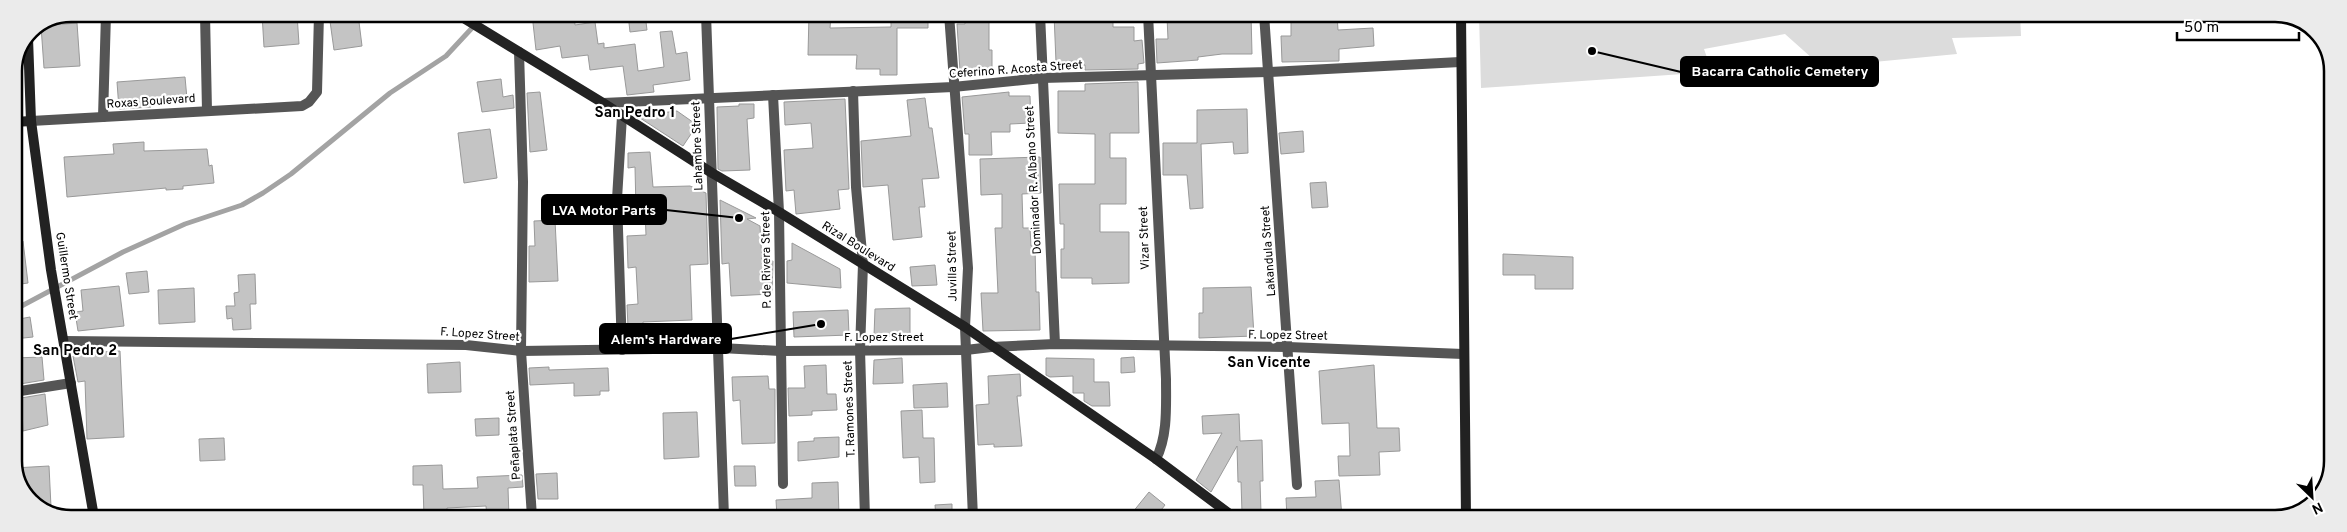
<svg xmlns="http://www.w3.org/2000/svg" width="2347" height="532" font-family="Overpass,sans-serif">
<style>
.green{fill:#dcdcdc}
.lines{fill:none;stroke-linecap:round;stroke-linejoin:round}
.stream{stroke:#a3a3a3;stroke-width:5}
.building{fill:#c4c4c4;stroke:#999}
.street{stroke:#555;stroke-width:10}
.secondary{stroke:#222;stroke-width:10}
.labels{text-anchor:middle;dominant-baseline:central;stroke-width:4.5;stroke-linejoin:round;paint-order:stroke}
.street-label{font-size:12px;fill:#000;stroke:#fff}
.quarter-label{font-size:15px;font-weight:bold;fill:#000;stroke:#fff}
.rim{fill:none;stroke:#000;stroke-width:2.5}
.leader{fill:none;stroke:#000;stroke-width:2}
.callout-dot{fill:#000;stroke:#fff;stroke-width:2}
.callout{fill:#000;stroke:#000;stroke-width:2}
.callout-label{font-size:14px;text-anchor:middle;font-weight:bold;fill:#fff}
</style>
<rect width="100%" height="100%" fill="#fff"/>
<!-- green -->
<path class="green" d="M1479,14L2020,15L2021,36L1952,38L1957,54L1822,67L1785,34L1704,49L1712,72L1481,88Z"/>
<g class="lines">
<!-- stream -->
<path class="stream" d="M14,310L123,252L185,224L242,205L263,193L291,174L390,93L446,56L485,14"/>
</g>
<!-- building -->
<g class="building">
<path d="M262,14H297L299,44L264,47Z"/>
<path d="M329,14H358L362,46L334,50Z"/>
<path d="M532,14H574L575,25L595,22L598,44L604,43V48L635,44L638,71L664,67L660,32L672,31L676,54L687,52L690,80L653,85L654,92L627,95L623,66L590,70L588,55L562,58L560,46L536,50Z"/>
<path d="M628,14H645L647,30L630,32Z"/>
<path d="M809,14H831L830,28L891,27V14H928V28H897V75H880V69H856L857,55H808Z"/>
<path d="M965,14H989V50H992V71H960L957,24H965Z"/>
<path d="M1054,14L1113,17V27H1134V41L1142,40L1144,63L1138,64V69L1085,70V65H1076V61L1056,62Z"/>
<path d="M1197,14H1251L1252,54H1222L1198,57V60L1157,63L1156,39H1168L1167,17H1197Z"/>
<path d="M1291,14H1337L1338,30L1373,28L1374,46L1339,49V61L1282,62L1281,36H1291Z"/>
<path d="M77,23L80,66L44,68L41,26Z"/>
<path d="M185,77L187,99L150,101L151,107L119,109L117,82Z"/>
<path d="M501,79L503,97L513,95L514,108L482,112L477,82Z"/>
<path d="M1138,82L1139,133H1110V158H1126V204H1100V232H1129V283L1092,284V278H1061V249H1064V224H1060L1059,184H1095V134L1058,133V91H1085V84Z"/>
<path d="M540,92L547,150L530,152L527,93Z"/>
<path d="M1009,92V96H1030L1031,123L1010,124V132H991L992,155H969V134H965L962,97Z"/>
<path d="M925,98L929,128H932L939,178L922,179L925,207H919L922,237L893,240L888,185L863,187L861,141L911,136L907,100Z"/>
<path d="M845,99L849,189L838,190L840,209L796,214L794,190L786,191L784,150L813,148L811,123L785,125L784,102Z"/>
<path d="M739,104H754V118L747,119L750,170L722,171L718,169L717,107L739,106Z"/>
<path d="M1247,109L1248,153L1234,154L1233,142L1201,144L1203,208L1190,209L1187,175H1163V143H1197V110Z"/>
<path d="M677,111L697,125L683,146L637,116Z"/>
<path d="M490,129L497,178L464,183L458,133Z"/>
<path d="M1303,131L1304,152L1281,154L1279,133Z"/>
<path d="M144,142V151L207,149L209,166L212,165L214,183L183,186V189L166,190V188L67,197L64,157L114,154L113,144Z"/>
<path d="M650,152L653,187L690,186L706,193L708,264L690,265L692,320L643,322V326L628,327L627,305L638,304L636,267L628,268L627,236L646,235L645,210H636L635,167L628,168V153Z"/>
<path d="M1040,157L1041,193L1022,194L1023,228H1030L1031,246H1035L1036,292H1039L1040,330L983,331L981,293H998L995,228H1002V194L981,195L980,159Z"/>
<path d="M1326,182L1328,207L1312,208L1310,183Z"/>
<path d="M720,200L756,218L747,219L760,226L762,262L773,261L772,294L731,296L729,263L722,264Z"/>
<path d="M555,220L558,281L529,282V246H535L534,221Z"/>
<path d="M14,241H23L28,283L14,285Z"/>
<path d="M792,243L840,269L841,288L787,283V261L792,260Z"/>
<path d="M1503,254L1573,257V289H1535V275H1503Z"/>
<path d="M935,265L937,285L912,286L910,267Z"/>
<path d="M147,271L149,292L129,294L126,273Z"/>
<path d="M255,274L256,304H250L251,329L233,330L232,318L227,319L226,306H235L234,293L239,292L238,275Z"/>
<path d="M119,286L124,326L78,331L75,312L83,311L81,290Z"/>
<path d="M1251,287L1254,336L1199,338V313H1203V288Z"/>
<path d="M194,288L195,322L159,324L158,290Z"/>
<path d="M910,308V336H874L875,309Z"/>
<path d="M848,310L849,335L794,337L793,312Z"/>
<path d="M30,317L33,337L14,339V320Z"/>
<path d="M120,351L124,437L87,439L85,381L78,382L73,356L102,354V352Z"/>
<path d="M42,357L44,380L14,385V358Z"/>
<path d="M1134,357L1135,372L1121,373V358Z"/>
<path d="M902,358L903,383L873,384L874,360Z"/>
<path d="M1046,358L1094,359V382H1109L1110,406H1092L1084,401V393H1073V376L1050,377L1046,375Z"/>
<path d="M460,362L461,392L428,393L427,364Z"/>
<path d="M826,365L827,394H836L837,410L812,411V415L789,416L788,388H805L804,366Z"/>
<path d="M1374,365L1377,428H1399L1400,451L1379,452L1380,475L1339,476L1338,456H1350L1349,423L1322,424L1319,371Z"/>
<path d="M549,367V370L608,368L609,391H600V395L574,396V383L530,385L529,368Z"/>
<path d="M1020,374L1021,396H1017L1022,446L994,447V444L978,445L976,405L989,404L988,376Z"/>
<path d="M768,376L769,389H775V443L742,444L740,400L733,401L732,377Z"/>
<path d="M947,383L948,407L914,408L913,385Z"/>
<path d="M45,394L48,425L23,431L22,411L17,412L15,399Z"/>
<path d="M922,410L923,438H934L935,482L920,483L919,457L903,458L901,411Z"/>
<path d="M697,412L699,457L664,459L663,413Z"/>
<path d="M1239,414L1240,441L1262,440L1263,481H1260L1261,512H1242L1241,482H1238L1237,446L1211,492L1196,480L1222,433L1203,434L1202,416Z"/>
<path d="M499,418V435L476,436L475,419Z"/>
<path d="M839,437V457L798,461V442L814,441V438Z"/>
<path d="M224,438L225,460L200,461L199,439Z"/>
<path d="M442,465L443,489L478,488L477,477L522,475L523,487L508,488L509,517H487L486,506L447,508V517H424L423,485H413V466Z"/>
<path d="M49,466L51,507H42L28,499L14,468Z"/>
<path d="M734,466H755L756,486H735Z"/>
<path d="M557,473L558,499H538L536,474Z"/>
<path d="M1339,480L1342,518H1287L1286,498L1316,497L1315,481Z"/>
<path d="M838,482L839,516L777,517L776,500L812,498V483Z"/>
<path d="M1149,492L1165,505L1155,518H1128Z"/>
<path d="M952,504V518H936L935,505Z"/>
</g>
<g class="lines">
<!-- street -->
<g class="street">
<path d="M205,14L207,111"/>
<path d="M706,14L724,517"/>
<path d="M949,14L968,268L965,327L973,518"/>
<path d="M1040,14L1055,344"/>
<path d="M1148,14L1166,379C1166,405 1168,436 1156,459"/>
<path d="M1264,14L1297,485"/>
<path d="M519,52L523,182L521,351L532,517"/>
<path d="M853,91L856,187L863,264L860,350L865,518"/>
<path d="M773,95L779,212L783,484"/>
<path d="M603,103L953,87L1042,78L1268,72L1460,62"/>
<path d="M103,117L106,14"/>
<path d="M31,121L302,106L309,102L317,92L319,14"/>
<path d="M64,341L466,345L521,351L720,348L780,351L966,350L991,347L1055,344L1288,347L1463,354"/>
<path d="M622,350L617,199L622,116"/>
<path d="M14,392L71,383"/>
</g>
<!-- secondary -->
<g class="secondary">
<path d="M457,14L603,103L712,173L779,212L965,327L1156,459L1235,518"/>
<path d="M1461,14L1466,518"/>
<path d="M28,38L31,121L51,270L94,517"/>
<path d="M14,122L31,121"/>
</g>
</g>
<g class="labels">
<!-- street labels -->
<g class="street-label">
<text transform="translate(1016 70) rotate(-4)">Ceferino R. Acosta Street</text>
<text transform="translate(151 102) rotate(-4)">Roxas Boulevard</text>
<text transform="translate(698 146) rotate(-92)">Lahambre Street</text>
<text transform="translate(1034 180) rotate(-93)">Dominador R. Albano Street</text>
<text transform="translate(1145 238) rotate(-92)">Vizar Street</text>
<text transform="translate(858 247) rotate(32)">Rizal Boulevard</text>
<text transform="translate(1269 251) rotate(-94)">Lakandula Street</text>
<text transform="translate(767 260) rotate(-91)">P. de Rivera Street</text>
<text transform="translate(953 266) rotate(-91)">Juvilla Street</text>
<text transform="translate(66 276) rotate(81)">Guillermo Street</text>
<text transform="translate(480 335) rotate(4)">F. Lopez Street</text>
<text transform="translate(1288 336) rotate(1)">F. Lopez Street</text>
<text x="884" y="338">F. Lopez Street</text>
<text transform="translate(850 409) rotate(-92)">T. Ramones Street</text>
<text transform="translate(514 435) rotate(-94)">Peñaplata Street</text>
</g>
<!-- quarter labels -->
<g class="quarter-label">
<text x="635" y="113">San Pedro 1</text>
<text x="75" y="351">San Pedro 2</text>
<text x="1269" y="363">San Vicente</text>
</g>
</g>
<!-- crop -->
<path d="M0 0H2347V532H0ZM71 22H2275A49 49 0 0 1 2324 71V461A49 49 0 0 1 2275 510H71A49 49 0 0 1 22 461V71A49 49 0 0 1 71 22Z" fill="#ebebeb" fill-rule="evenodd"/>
<path class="rim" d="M71 22H2275A49 49 0 0 1 2324 71V461A49 49 0 0 1 2275 510H71A49 49 0 0 1 22 461V71A49 49 0 0 1 71 22Z"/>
<!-- callouts -->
<path class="leader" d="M1592 51L1681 72M739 218L666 210M821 324L731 339"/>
<g class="callout-dot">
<circle cx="1592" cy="51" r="5"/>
<circle cx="739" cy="218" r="5"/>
<circle cx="821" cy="324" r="5"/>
</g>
<g class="callout">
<rect x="1681" y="57" width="197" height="29" rx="5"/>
<rect x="542" y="195" width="124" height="29" rx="5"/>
<rect x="600" y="324" width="131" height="29" rx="5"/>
</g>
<g class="callout-label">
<text x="1780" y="76">Bacarra Catholic Cemetery</text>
<text x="604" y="215">LVA Motor Parts</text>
<text x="666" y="344">Alem's Hardware</text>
</g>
<!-- north arrow -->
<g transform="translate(2312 497) rotate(155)" stroke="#ffffff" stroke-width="4" paint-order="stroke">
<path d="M0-4L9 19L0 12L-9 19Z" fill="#000000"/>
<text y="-8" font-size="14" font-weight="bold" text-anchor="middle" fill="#000000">N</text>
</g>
<!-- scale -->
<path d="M2177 32v8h122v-8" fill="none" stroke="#000000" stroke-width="2.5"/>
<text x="2184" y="32" font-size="15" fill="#000000" stroke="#ffffff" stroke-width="4" paint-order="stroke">50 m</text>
</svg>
